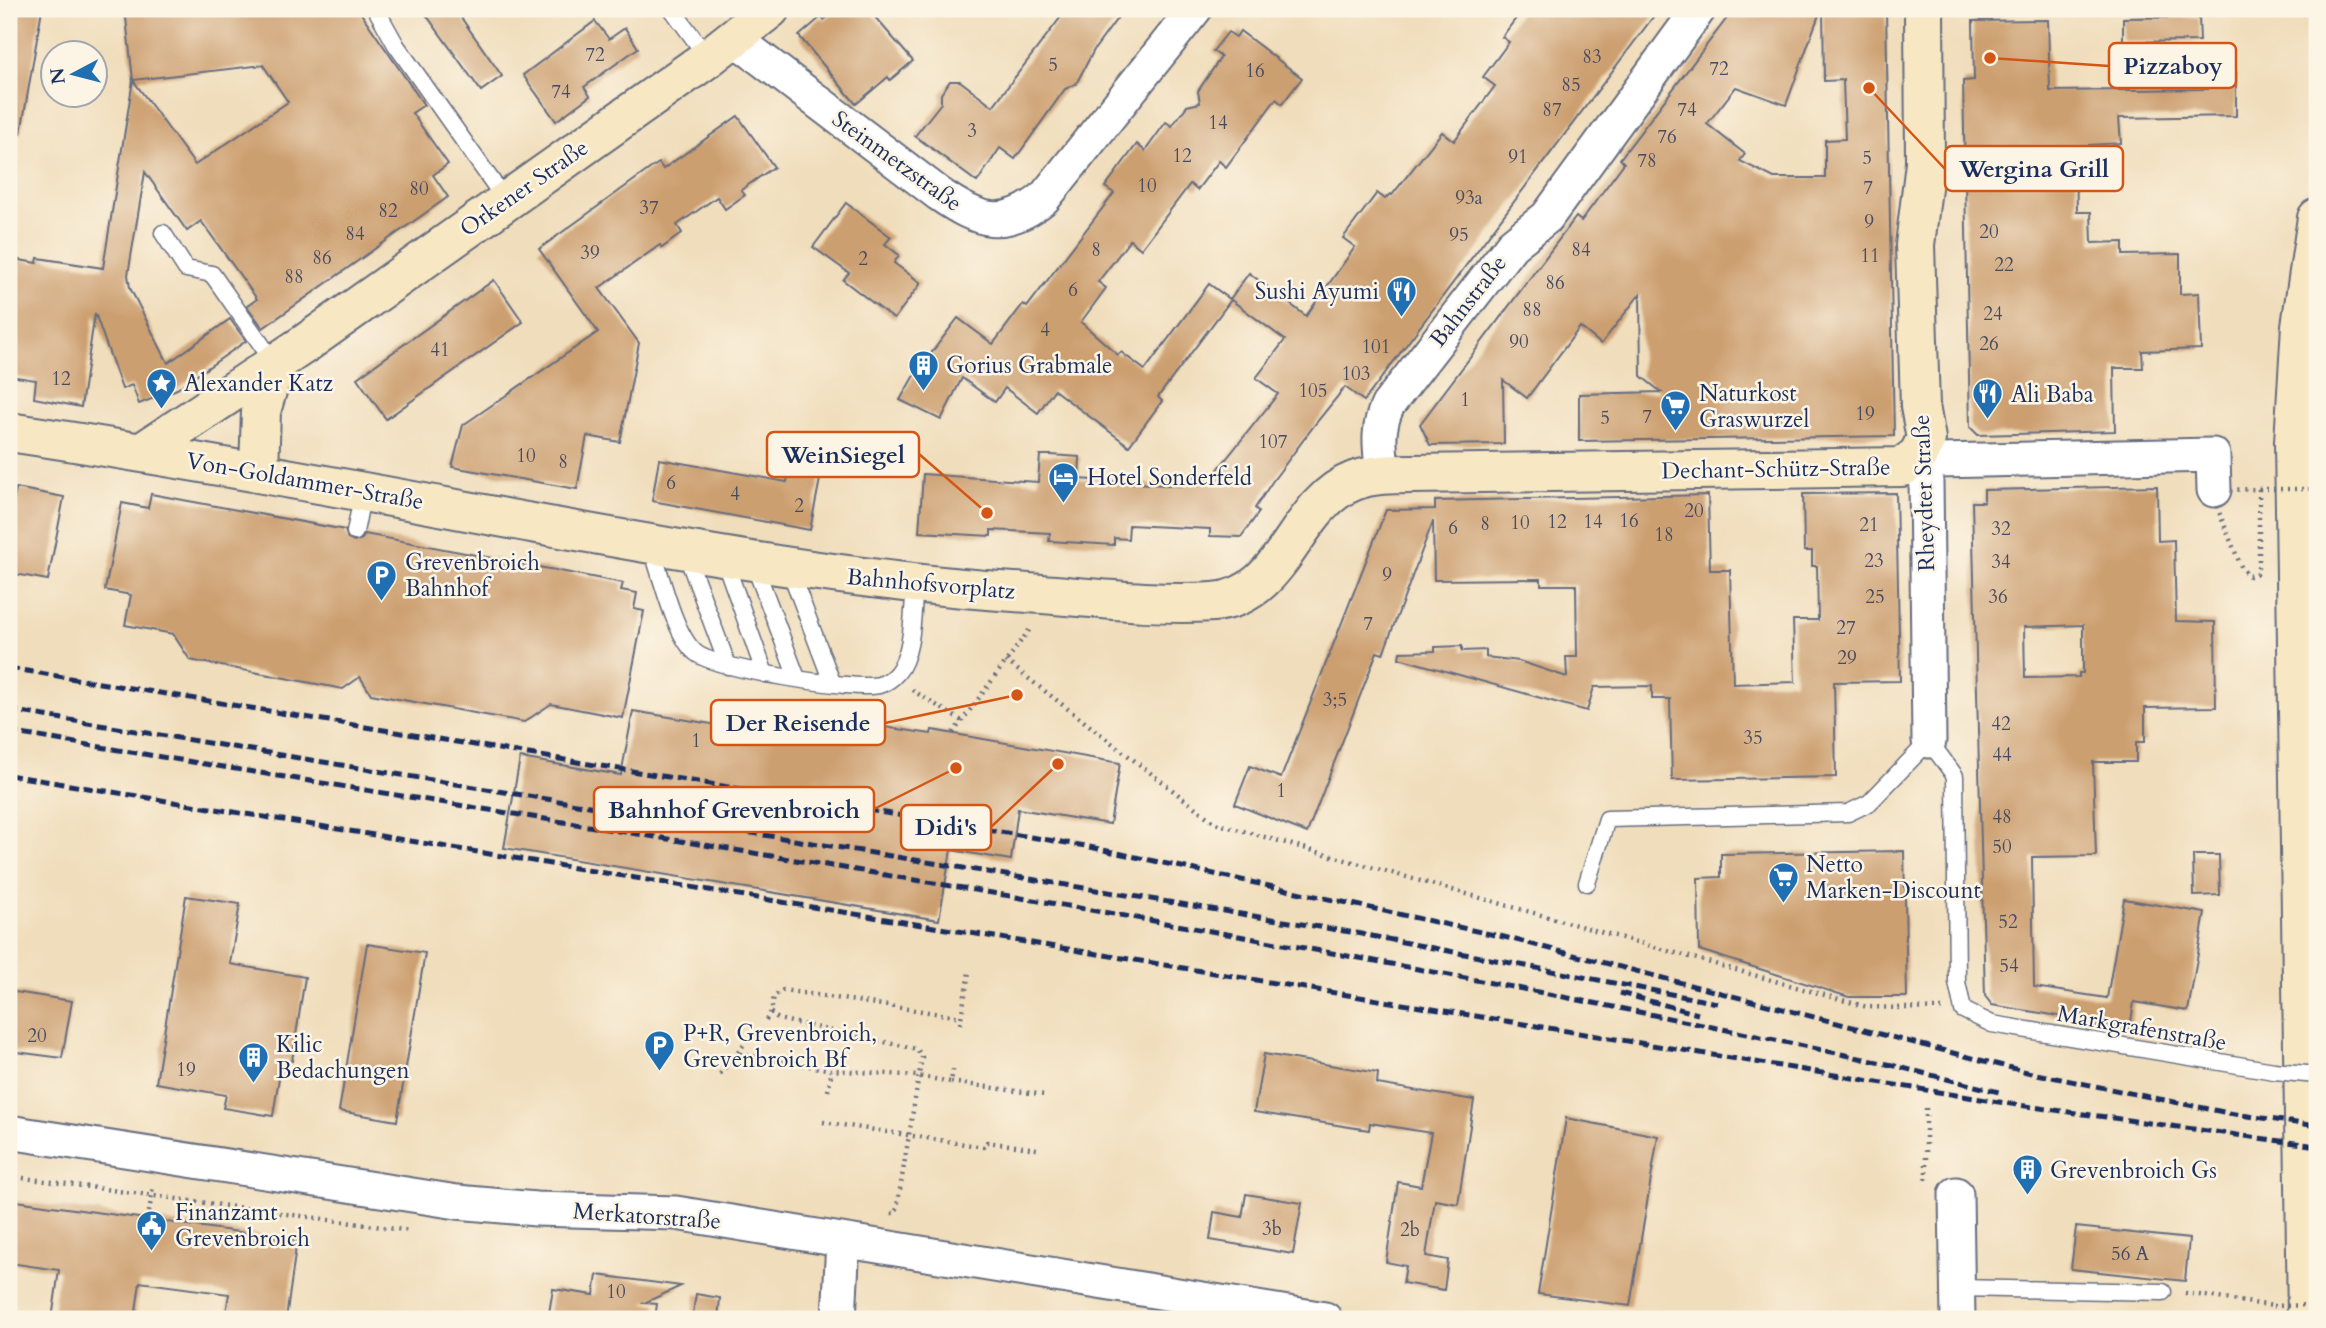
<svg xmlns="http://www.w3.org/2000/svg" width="2326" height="1328" font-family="Cardo,serif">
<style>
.building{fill:#cc9f6f;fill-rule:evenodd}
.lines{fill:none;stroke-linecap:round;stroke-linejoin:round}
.lane-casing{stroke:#666c7f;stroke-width:19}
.street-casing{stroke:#666c7f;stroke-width:37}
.secondary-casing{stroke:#666c7f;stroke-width:42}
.path{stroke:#666c7f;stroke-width:4.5;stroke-dasharray:2 5;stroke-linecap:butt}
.lane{stroke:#fff;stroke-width:16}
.street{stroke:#fff;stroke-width:33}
.secondary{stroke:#f7e8c3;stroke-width:38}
.rail{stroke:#1b2f5e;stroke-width:5;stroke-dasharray:10 5;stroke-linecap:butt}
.lane-bridge-casing{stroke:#666c7f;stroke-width:19;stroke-linecap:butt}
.path-bridge{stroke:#666c7f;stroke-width:4.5;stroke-dasharray:2 5;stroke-linecap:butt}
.lane-bridge{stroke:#fff;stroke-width:16}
.labels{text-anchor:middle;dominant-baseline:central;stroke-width:5;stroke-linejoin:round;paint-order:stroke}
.number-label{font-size:19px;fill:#474b62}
.street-label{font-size:23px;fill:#1b2f5e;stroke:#fcf5e5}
.poi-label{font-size:23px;fill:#1b2f5e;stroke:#fcf5e5;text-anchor:start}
.leader{fill:none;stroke:#d45514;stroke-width:2.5}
.callout-dot{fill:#d45514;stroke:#fcf5e5;stroke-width:2.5}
.callout{fill:#fcf5e5;stroke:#d45514;stroke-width:2.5}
.callout-label{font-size:24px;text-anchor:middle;font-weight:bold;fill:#1b2f5e}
</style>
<rect width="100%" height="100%" fill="#fcf5e5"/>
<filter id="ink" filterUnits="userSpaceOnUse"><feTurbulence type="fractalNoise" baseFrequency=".0143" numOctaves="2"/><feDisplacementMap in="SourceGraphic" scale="14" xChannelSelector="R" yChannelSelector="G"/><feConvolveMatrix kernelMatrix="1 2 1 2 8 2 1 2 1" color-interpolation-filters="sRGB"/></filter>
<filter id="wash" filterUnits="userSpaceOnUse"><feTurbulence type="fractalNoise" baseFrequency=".00686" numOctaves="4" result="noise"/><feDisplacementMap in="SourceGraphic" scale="28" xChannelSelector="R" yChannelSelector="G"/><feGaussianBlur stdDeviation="1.57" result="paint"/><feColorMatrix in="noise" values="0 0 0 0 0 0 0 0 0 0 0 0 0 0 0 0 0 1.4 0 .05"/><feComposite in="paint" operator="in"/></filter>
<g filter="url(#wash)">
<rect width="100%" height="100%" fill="#f0ddbb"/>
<g id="blocks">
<!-- building -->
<g class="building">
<path d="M9,9H42L21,133L9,131Z"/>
<path d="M125,9H358L424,105L412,113L448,164L433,175L448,197L263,328L247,306L257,299L201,221L187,231L145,172L128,275L130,288L168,363L230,319L246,341L177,389L139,404L132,385L122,389L95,313L81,407L34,398L36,380L9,376V286L13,259L37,263L38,258L103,268L133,80ZM263,65L288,102L195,165L133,80Z"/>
<path d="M422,9H455L502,76L481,91Z"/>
<path d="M837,9H868L913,61L890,80L888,77L856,104L799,36L821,17L824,20Z"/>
<path d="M1067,9H1124L1094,50L1076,84L1065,89L1015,159L1000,148L977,182L915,136L941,103V94L950,81H960L993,106Z"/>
<path d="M1523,9H1659L1364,401L1345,387L1316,423L1272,482L1255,508L1259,512L1241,537L1210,536V529L1129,525L1128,539L1114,538V545L1049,541L1050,533L991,530V536L919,532L923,474L1038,482L1040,455H1051L1080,457L1079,479L1180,486L1166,475L1211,478L1278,394L1256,378L1285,340L1231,300L1158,397L1162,401L1129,446L1054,390L1038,413L1005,388L995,402L962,378L941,420L900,400L913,377L958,318L993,344L1023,304L1027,307L1114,193L1105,187L1137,144L1145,151L1166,122L1172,126L1187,106L1200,103L1198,91L1221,57L1213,51L1228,32L1236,37L1240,31L1302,78L1282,104L1276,99L1226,167L1219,161L1197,190L1190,184L1141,249L1130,240L1098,282L1106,288L1081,322L1118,355L1121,352L1145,370L1209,284L1230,299L1249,273L1306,316L1355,247L1343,238L1377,193L1385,199L1390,194L1392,195L1442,132L1454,141L1495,86L1483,77L1509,42L1502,37Z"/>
<path d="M1734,9H1821L1786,105L1736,87L1707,124L1745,154L1740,161L1774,178H1825V140L1845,139L1843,80L1824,81L1823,9H1886L1894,436L1579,441V394L1661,392L1641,376L1640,294L1601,344L1580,327L1527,398L1503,380L1504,444L1430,445L1420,424L1576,217L1581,221L1624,163L1620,159Z"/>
<path d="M2199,17L2200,41L2123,42V18Z"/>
<path d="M2048,20L2050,91L2208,89L2207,74L2236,73V116L2119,118L2121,143L2089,145L2090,157L2076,158L2077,212H2091L2092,243L2123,242V255L2180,254V294L2199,293L2201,349L2142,351L2143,368H2114L2115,431L1978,435L1970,427L1963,81L1974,80L1973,21Z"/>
<path d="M595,21L609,39L625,28L638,48L584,87L590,96L556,121L523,75Z"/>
<path d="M738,116L774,167L741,190L745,195L725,209L717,197L677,225L682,233L662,248L660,245L599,288L639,343L620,442L587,436L577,489L452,467L463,425L598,332L539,249L651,168L659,163L663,169Z"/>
<path d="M846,203L891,237L885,244L899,255L894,263L921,283L894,319L843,280L849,273L813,247Z"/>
<path d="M494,280L523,322L386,419L357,378Z"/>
<path d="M796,435L858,447L853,474L822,469L810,530L652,501L659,459L787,482Z"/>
<path d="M2157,486L2158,541L2174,540L2176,621L2215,622L2216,707L2145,708V742H2136V762H2093L2096,856L2032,857L2034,987L2107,998L2124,899L2205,913L2188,1011L2134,1002L2130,1028L1992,1005L1985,996L1972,502H1984V490ZM2083,625V673H2079V677L2025,678L2024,627Z"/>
<path d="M16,488L64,497L48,580L9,573V528Z"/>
<path d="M1896,493L1900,681L1834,682L1836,777L1672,780L1670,699H1652V686L1594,687L1587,711L1399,658L1400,652L1435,651V647L1462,646V651L1486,650V657L1519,661L1567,677L1566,657H1577L1576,585H1541V579L1434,580L1433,521L1383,654L1377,652L1307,833L1235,804L1250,766L1281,778L1386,510L1435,509V501L1708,495L1710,570H1730L1733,684L1795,682L1793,620H1818L1817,566H1812V551H1804L1803,494Z"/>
<path d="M151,494L345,530L348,539L354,542L362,539L365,534L623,583L621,590L637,593L634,609L644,611L623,718L551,704L524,722L371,694L360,677L343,689L190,660L173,634L125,625L131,595L105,590L122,503L148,508Z"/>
<path d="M633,711L796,738L799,723L815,725L816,717L931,734L932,730L1120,763L1110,824L1018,809L1011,860L951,850L939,920L504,848L520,758L621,775Z"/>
<path d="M1904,851L1907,997H1849L1699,950L1698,878L1721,877V854Z"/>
<path d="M2193,855H2219L2220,895L2194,896Z"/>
<path d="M186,896L240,904L230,964L305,977L292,1061L282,1059L273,1116L223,1108L226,1095L156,1083Z"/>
<path d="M367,944L425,953L397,1121L339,1111Z"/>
<path d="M9,991L72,1001L62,1058L9,1051Z"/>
<path d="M1264,1054L1378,1073L1377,1084L1474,1100L1458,1204L1435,1200L1426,1256L1448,1260L1444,1290L1403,1283L1406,1266L1386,1262L1398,1182L1421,1186L1431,1133L1370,1123L1369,1130L1254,1112Z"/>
<path d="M1566,1118L1658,1136L1630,1306L1538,1294Z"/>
<path d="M1246,1194L1302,1203L1293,1254L1210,1240L1214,1212L1242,1217Z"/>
<path d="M9,1200L297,1240L286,1319H225L229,1294L140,1282L135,1319H52L59,1270L9,1263Z"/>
<path d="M2076,1227L2189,1239L2185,1281L2071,1269Z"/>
<path d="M597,1275L681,1286L644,1303L657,1304L655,1319H548L553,1289L594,1295Z"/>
<path d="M696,1294L720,1298L718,1319H692Z"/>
</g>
</g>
</g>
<g filter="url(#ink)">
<use href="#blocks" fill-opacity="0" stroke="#666c7f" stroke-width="2"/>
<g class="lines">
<defs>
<g id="lane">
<path d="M376,9L396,45L506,201"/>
<path d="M672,9L708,58"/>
<path d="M163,233L186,269L212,274L275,364"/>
<path d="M355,532L363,492"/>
<path d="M651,546C661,574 674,635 696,653C715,669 855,691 879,685C886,683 892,679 897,673C914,653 912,611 915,585"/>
<path d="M686,553L728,666"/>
<path d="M724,559L765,674"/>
<path d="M754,564L797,678"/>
<path d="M789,568L832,682"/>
<path d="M1587,883L1607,819L1848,813L1869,803L1929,741L1955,776L1957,982L1963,1010L1992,1024L2274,1071"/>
<path d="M1958,1288L2163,1292"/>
</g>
<g id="street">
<path d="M734,38L939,194C978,221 1004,231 1044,198L1195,9"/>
<path d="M1918,455L1938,461L2213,455L2214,490"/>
<path d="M1918,455L1926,480L1929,741"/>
<path d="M1383,475C1380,449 1376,429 1388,405L1512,245L1547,217L1699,9"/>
<path d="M9,1132L457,1202L536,1209L676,1213L1325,1319"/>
<path d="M1956,1194L1958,1319"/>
<path d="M839,1319L843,1241"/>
</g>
<g id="secondary">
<path d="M9,432C184,458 358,491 532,523C693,552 852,581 1014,592C1080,596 1148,606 1213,602C1286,597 1293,504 1354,481C1372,474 1393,474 1412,474L1902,467L1918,455L1926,439L1920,406L1915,245L1925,163L1924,9"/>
<path d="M142,452L306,343L708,58L770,9"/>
<path d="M259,471L261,411L275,364"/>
<path d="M2307,1319L2294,442L2301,326L2317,218"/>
</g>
</defs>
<!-- lane casing -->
<use href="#lane" class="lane-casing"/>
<!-- street casing -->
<use href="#street" class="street-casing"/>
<!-- secondary casing -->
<use href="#secondary" class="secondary-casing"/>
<!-- path -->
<g class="path">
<path d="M2259,489V563L2256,574L2249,576L2242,569L2219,512L2214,490Z"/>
<path d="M1006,661L1215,823L1867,1007L1942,1009"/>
<path d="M912,690L962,721"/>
<path d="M953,733L1030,629"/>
<path d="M771,1012L778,1019L917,1049L922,1057L896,1213H891"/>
<path d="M766,1020L771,1012L774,996L783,990L961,1017"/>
<path d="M960,1024L969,972"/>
<path d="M740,1054L832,1070L918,1076L951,1082L953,1070"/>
<path d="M720,1074L752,1035"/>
<path d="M951,1082L1045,1095"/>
<path d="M828,1091L832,1070"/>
<path d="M823,1122L984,1147L987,1142L1037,1149"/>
<path d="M9,1176L411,1231"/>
<path d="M1926,1180V1107"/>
<path d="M148,1219L153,1186"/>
<path d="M2185,1293L2273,1306"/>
</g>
<!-- lane -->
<use href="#lane" class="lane"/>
<!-- street -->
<use href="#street" class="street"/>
<!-- secondary -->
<use href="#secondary" class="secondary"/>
<!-- rail -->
<g class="rail">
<path d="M9,668L1085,846L1504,937L2027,1072L2228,1113L2317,1126"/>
<path d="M9,710L1356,933L1717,1003"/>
<path d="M9,732C639,836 1272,929 1896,1066"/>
<path d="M9,775L2011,1104L2317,1146"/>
<path d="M1620,993L1698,1014"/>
<path d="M1887,1064L2003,1093"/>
</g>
<defs>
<path id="lane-bridge" d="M2274,1071L2317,1075"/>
</defs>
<!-- lane-bridge casing -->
<use href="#lane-bridge" class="lane-bridge-casing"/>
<!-- path-bridge -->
<g class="path-bridge">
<path d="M2259,489H2317"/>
<path d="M2273,1306L2317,1305"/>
</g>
<!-- lane-bridge -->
<use href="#lane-bridge" class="lane-bridge"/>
</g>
</g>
<!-- icons -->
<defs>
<symbol id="restaurant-pin" viewBox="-11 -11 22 30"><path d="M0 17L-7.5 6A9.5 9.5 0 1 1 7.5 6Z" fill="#1f6fb2" stroke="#fcf5e5"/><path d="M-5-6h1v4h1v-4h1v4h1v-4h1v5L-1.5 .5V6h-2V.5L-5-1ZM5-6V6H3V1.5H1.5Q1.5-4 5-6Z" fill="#fff"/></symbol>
<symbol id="building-pin" viewBox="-11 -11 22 30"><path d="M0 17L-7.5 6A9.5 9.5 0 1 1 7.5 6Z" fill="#1f6fb2" stroke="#fcf5e5"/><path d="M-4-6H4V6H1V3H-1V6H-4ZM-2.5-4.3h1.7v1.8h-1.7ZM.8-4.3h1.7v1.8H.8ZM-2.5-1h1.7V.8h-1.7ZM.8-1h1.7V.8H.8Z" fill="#fff"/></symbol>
<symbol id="sight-pin" viewBox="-11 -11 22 30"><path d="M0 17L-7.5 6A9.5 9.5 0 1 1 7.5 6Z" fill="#1f6fb2" stroke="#fcf5e5"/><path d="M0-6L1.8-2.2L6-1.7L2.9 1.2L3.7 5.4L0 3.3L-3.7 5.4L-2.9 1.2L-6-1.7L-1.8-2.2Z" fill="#fff"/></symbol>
<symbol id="supermarket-pin" viewBox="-11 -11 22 30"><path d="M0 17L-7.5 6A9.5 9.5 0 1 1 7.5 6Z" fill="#1f6fb2" stroke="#fcf5e5"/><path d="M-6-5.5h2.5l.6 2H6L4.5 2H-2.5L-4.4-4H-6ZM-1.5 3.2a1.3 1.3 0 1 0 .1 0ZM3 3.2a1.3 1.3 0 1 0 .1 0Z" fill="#fff"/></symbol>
<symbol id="hotel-pin" viewBox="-11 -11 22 30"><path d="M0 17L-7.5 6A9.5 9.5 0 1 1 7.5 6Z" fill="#1f6fb2" stroke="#fcf5e5"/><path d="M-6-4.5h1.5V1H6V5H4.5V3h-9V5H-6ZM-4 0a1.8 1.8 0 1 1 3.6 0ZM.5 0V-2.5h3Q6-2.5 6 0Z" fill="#fff"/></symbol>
<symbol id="parking-pin" viewBox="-11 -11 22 30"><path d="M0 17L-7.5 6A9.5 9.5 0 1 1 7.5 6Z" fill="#1f6fb2" stroke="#fcf5e5"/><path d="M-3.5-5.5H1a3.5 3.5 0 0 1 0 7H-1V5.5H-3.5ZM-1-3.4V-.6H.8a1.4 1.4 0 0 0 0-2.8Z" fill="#fff"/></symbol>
<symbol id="civic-pin" viewBox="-11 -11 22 30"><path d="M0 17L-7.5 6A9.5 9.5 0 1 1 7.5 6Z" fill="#1f6fb2" stroke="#fcf5e5"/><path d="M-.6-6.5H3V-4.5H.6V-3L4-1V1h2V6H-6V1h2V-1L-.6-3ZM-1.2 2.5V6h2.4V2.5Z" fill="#fff"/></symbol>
</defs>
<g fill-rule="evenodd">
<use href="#restaurant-pin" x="1384" y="274" width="35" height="47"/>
<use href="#building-pin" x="906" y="348" width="35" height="47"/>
<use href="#sight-pin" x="144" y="366" width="35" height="47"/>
<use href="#restaurant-pin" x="1970" y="376" width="35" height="47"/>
<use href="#supermarket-pin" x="1658" y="388" width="35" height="47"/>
<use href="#hotel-pin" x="1046" y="460" width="35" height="47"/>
<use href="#parking-pin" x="364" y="558" width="35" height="47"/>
<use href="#supermarket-pin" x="1766" y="860" width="35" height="47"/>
<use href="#parking-pin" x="642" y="1028" width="35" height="47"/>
<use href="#building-pin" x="236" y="1040" width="35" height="47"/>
<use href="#building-pin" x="2010" y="1152" width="35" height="47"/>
<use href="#civic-pin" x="134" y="1208" width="35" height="47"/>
</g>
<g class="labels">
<!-- number labels -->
<g class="number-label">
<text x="595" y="55">72</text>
<text x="1592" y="57">83</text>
<text x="1053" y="65">5</text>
<text x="1719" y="69">72</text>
<text x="1255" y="71">16</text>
<text x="1571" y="85">85</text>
<text x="561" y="92">74</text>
<text x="1552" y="110">87</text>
<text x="1687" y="110">74</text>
<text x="1218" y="123">14</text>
<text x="972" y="131">3</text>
<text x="1667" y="137">76</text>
<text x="1182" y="156">12</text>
<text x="1518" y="157">91</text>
<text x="1867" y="158">5</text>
<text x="1647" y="161">78</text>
<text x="1147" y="186">10</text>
<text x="1868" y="188">7</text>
<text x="419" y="189">80</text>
<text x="1469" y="198">93a</text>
<text x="649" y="208">37</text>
<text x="388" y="211">82</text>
<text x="1869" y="222">9</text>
<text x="1989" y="232">20</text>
<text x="355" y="234">84</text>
<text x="1459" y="235">95</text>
<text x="1096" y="250">8</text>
<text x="1581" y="250">84</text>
<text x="590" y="253">39</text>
<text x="1870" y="256">11</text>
<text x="322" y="258">86</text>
<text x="863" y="259">2</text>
<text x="2004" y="265">22</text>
<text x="294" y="277">88</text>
<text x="1555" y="283">86</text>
<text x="1073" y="290">6</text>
<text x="1532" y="310">88</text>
<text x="1993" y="314">24</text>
<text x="1045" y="330">4</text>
<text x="1519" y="342">90</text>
<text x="1989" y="344">26</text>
<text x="1376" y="347">101</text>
<text x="440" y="350">41</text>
<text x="1356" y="374">103</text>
<text x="61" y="379">12</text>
<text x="1313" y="391">105</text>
<text x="1465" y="400">1</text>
<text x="1865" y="414">19</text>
<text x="1647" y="417">7</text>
<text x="1605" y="418">5</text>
<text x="1273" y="442">107</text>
<text x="526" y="456">10</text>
<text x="563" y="462">8</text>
<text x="671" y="483">6</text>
<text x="735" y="494">4</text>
<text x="799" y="506">2</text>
<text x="1694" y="511">20</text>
<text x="1629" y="521">16</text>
<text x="1557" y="522">12</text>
<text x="1593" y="522">14</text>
<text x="1520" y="523">10</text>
<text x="1485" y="524">8</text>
<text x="1869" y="525">21</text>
<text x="1453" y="528">6</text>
<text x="2001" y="529">32</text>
<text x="1664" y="535">18</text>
<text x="1874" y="561">23</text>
<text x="2001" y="562">34</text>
<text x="1387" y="575">9</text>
<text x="1875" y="597">25</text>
<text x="1998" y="597">36</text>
<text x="1368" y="624">7</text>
<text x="1846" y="628">27</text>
<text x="1847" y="658">29</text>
<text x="1335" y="700">3;5</text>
<text x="2001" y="724">42</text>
<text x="1753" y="738">35</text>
<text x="696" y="741">1</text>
<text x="2002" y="755">44</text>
<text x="1281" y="791">1</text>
<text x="2002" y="817">48</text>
<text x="2002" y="847">50</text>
<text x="2008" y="922">52</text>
<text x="2009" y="966">54</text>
<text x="37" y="1036">20</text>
<text x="186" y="1070">19</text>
<text x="1272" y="1229">3b</text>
<text x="1410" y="1230">2b</text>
<text x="2130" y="1254">56 A</text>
<text x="616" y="1292">10</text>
</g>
<!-- street labels -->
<g class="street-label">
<text transform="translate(897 161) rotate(36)">Steinmetzstraße</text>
<text transform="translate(524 188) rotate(-35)">Orkener Straße</text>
<text transform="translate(1468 301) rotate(-52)">Bahnstraße</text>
<text transform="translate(1776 469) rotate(-1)">Dechant-Schütz-Straße</text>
<text transform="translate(305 481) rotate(10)">Von-Goldammer-Straße</text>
<text transform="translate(1924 493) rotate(-92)">Rheydter Straße</text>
<text transform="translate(931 584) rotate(5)">Bahnhofsvorplatz</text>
<text transform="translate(2142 1028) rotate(10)">Markgrafenstraße</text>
<text transform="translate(647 1216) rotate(4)">Merkatorstraße</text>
</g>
<!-- poi labels -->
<g class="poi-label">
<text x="1379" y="291" text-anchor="end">Sushi Ayumi</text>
<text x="946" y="365">Gorius Grabmale</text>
<text x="184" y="383">Alexander Katz</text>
<text x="1699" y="393">Naturkost<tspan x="1699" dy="26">Graswurzel</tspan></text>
<text x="2011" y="394">Ali Baba</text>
<text x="1087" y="477">Hotel Sonderfeld</text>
<text x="405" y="562">Grevenbroich<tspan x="405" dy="26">Bahnhof</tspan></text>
<text x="1806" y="864">Netto<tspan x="1806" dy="26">Marken-Discount</tspan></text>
<text x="683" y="1033">P+R, Grevenbroich,<tspan x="683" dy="26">Grevenbroich Bf</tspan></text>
<text x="276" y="1044">Kilic<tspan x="276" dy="26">Bedachungen</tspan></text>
<text x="2050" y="1170">Grevenbroich Gs</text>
<text x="175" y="1212">Finanzamt<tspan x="175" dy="26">Grevenbroich</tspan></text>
</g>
</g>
<!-- callouts -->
<path class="leader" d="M1990 58L2109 66M1869 88L1945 169M987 513L919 454M1017 695L885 723M956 768L874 809M1058 764L991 827"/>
<g class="callout-dot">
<circle cx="1990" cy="58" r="7"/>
<circle cx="1869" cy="88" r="7"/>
<circle cx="987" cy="513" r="7"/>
<circle cx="1017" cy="695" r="7"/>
<circle cx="956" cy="768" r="7"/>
<circle cx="1058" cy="764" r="7"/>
</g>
<g class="callout">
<rect x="2109" y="43" width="127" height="45" rx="7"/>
<rect x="1945" y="146" width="178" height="45" rx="7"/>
<rect x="767" y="432" width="152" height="45" rx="7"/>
<rect x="711" y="700" width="174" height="45" rx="7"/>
<rect x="594" y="787" width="280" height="45" rx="7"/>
<rect x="901" y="805" width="90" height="45" rx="7"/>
</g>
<g class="callout-label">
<text x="2173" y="74">Pizzaboy</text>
<text x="2034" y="177">Wergina Grill</text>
<text x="843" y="463">WeinSiegel</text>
<text x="798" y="731">Der Reisende</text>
<text x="734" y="818">Bahnhof Grevenbroich</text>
<text x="946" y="835">Didi's</text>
</g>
<!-- margin -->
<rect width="2326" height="1328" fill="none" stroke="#fcf5e5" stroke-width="35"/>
<!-- north arrow -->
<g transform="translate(74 74) rotate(263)"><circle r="33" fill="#fcf5e5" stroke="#a2a6af" stroke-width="2"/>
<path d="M0-5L12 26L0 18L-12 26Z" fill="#1f6fb2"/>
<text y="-10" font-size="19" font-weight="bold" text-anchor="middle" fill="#1b2f5e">N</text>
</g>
</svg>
